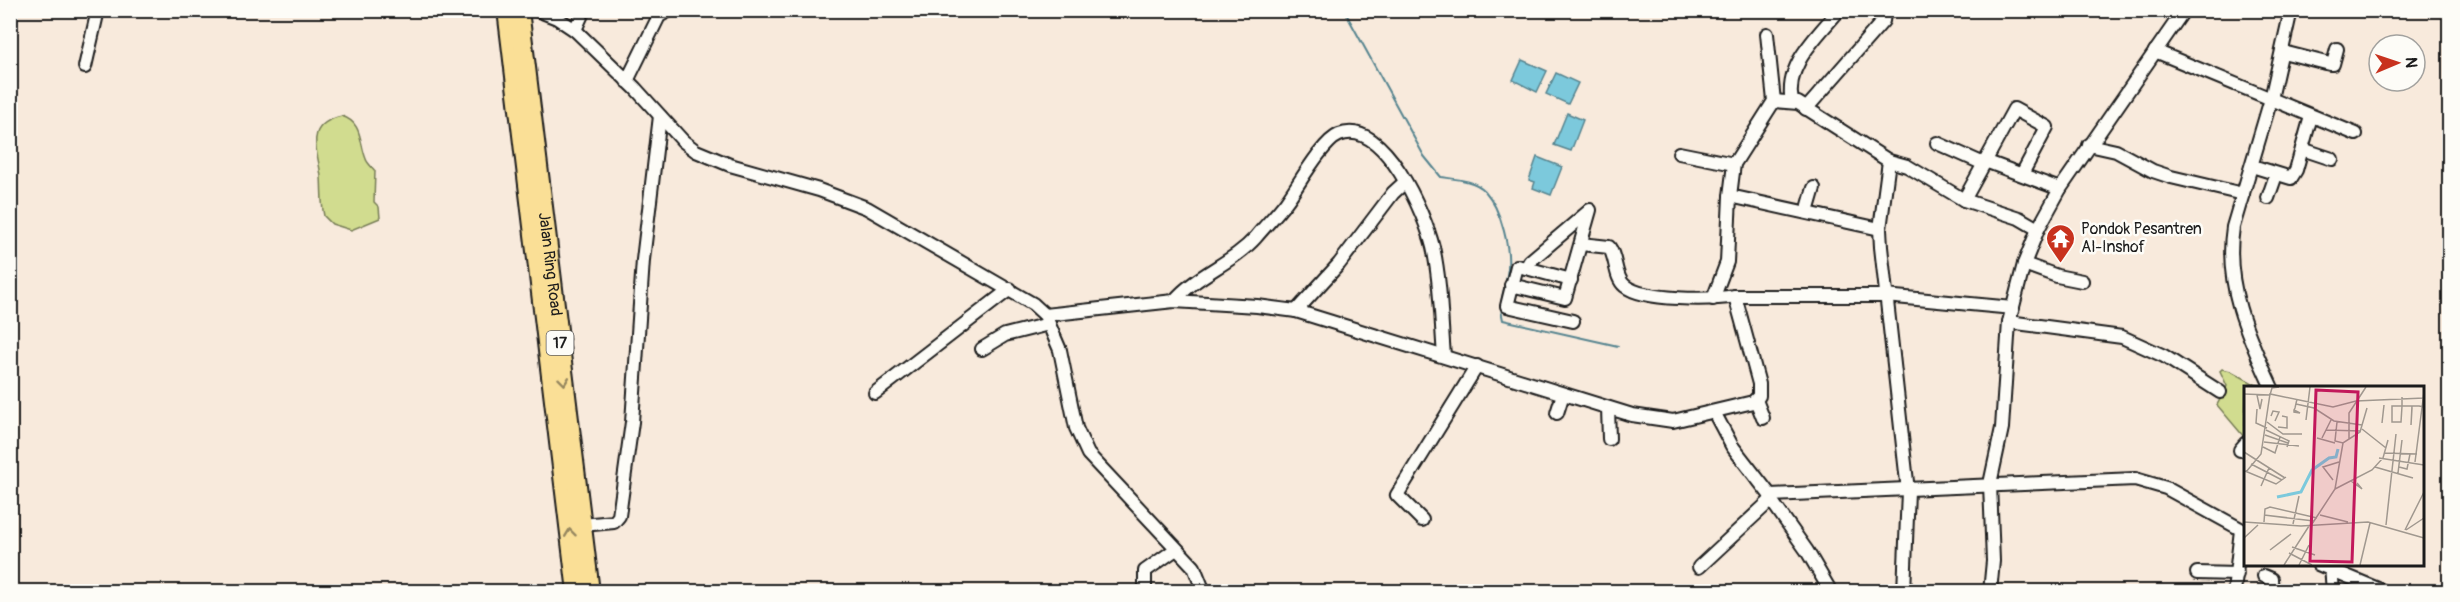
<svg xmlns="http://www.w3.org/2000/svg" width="2460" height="602" font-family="Pangolin,sans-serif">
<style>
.green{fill:#d1dc8f;stroke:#767c56;stroke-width:1.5}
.water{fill:#7cc9dc;stroke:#56848f;stroke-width:1.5}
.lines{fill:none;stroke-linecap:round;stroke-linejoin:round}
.stream{stroke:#56848f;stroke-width:2}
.minor-casing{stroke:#1c1c1c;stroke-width:16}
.highway-casing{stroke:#1c1c1c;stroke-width:22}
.minor{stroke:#fdfcf7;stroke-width:12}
.highway{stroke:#fadf96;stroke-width:18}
.oneway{stroke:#96875f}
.labels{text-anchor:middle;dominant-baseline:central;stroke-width:5;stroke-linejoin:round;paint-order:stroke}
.shield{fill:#fdfcf7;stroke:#605f5e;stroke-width:1.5}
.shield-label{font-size:15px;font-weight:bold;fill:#1c1c1c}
.poi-label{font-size:16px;fill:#1c1c1c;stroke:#fdfcf7;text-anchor:start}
.street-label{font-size:16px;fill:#1c1c1c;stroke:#fdfcf7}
.inset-river{fill:none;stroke:#7cc9dc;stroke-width:3}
.inset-road{fill:none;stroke:#a0988f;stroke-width:1.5}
.view{fill:#c2185b;fill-opacity:0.15;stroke:#c2185b;stroke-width:3}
.inset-edge{fill:none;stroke:#1c1c1c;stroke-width:3}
</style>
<rect width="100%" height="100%" fill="#f8eadc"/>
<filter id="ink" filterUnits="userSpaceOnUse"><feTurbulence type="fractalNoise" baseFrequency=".0167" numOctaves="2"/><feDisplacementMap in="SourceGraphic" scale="12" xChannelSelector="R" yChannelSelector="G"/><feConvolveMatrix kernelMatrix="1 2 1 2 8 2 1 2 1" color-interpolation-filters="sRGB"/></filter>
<g filter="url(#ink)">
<!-- green -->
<g class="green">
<path d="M342,116C363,123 359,142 366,159C367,163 373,168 375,171L374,202L379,207L380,218L351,230L332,224L324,216C321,203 322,191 321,177C318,149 303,125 342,116Z"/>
<path d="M2222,369L2231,371L2260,387L2246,388L2245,438L2217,405L2227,386L2220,371Z"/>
</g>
<!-- water -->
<g class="water">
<path d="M1522,60L1547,71L1537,92L1513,80Z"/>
<path d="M1556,73L1578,83L1568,104L1546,94Z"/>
<path d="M1567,113L1583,120L1571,151L1554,145Z"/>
<path d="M1537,157L1562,167L1551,195L1533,188L1535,182L1529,180Z"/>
</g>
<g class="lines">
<!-- stream -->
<path class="stream" d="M1344,10L1424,156L1441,177C1454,179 1475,180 1485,191C1501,209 1512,251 1507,275C1504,294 1498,300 1503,320L1618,346"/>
<defs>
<g id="minor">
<path d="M537,10L557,18L575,30L635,88L683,141L696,151L730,165L819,190L867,208L1033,304L1045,315L1060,350L1076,428L1088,454L1194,567L1204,592"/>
<path d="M575,30L584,10"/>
<path d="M2155,51L2356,134"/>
<path d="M2283,52L2330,64H2333L2337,49"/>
<path d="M85,67L98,10"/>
<path d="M627,81L659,16L670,10"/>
<path d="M1774,101L1798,103L1889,161L1907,166L1964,200L2019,218L2038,229"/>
<path d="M1792,102C1784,65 1817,37 1839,10"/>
<path d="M1806,109L1883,21L1884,14L1878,10"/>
<path d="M1937,143L1984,164"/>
<path d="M2089,145L2116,151L2153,171L2171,177L2243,194"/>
<path d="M2302,149L2332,159"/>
<path d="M1679,153L1734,164"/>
<path d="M1889,161L1880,229L1881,247L1908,491L1904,592"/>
<path d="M1985,161L2060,189"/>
<path d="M2252,166L2291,178L2296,170L2310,120"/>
<path d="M1730,196L1880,229"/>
<path d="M2268,198L2276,175"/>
<path d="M1964,200L2014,109L2047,127L2022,174"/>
<path d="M1807,212L1814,188"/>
<path d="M1581,244L1609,247C1617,258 1614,277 1625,286C1644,301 1711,300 1735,296"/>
<path d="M2024,264L2057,276L2082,281"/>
<path d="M1526,268L1517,266L1507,306L1573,321"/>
<path d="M1571,280L1526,268L1530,261L1589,211"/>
<path d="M1511,285L1565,298L1590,210"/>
<path d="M1713,299L1727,262L1730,196L1734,164L1774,101L1767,34"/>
<path d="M1174,301C1197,274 1233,263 1256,237C1266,225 1277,214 1286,202C1298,186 1322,142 1339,135C1384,117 1425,215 1433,247C1441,283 1441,320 1444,356"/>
<path d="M1296,311L1339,264L1393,193L1405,182"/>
<path d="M1045,315L1174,301L1257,306L1296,311L1632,415L1673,421L1753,402L1759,396V384L1735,296H1885L2013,308"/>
<path d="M2009,322L2122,337L2164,356L2220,392"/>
<path d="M982,349L1005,335L1049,324"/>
<path d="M2272,388C2248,336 2224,285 2233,227L2271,99L2291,10"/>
<path d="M875,393L1010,289"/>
<path d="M1756,400L1763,418"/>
<path d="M1608,408L1609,439"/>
<path d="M1714,412L1732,446L1770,495L1771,500L1807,551L1831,592"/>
<path d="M1557,413L1563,394"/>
<path d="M2240,450L2246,443"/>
<path d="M1770,495L2135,479L2166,488L2246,532"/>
<path d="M1422,520L1397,495L1477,366"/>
<path d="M582,525L614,522L619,516L632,422L643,260L660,116"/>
<path d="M2318,564L2385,592"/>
<path d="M2331,566L2333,592"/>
<path d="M1699,567L1771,500"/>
<path d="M2197,573L2237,574"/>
<path d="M2264,576L2271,579L2272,592"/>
<path d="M1145,592V571L1176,549"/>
<path d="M1990,592L1993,561L1990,484L2002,428L2009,322L2024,264L2038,229L2060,189L2184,10"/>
<path d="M2234,592L2241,530"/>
</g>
<g id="highway">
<path d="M507,10L577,592"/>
<path id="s1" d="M519,10L590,592"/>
</g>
</defs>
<!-- minor casing -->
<use href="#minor" class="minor-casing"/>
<!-- highway casing -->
<use href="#highway" class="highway-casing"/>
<!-- minor -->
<use href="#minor" class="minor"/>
<!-- highway -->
<use href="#highway" class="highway"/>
</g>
<!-- one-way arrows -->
<defs><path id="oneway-chevron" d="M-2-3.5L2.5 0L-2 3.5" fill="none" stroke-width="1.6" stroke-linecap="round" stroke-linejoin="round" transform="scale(1.5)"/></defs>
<g class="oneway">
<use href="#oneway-chevron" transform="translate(564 381) rotate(83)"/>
<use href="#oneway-chevron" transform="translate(570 533) rotate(-97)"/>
</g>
</g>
<!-- icons -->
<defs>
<symbol id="temple-pin" viewBox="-11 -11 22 30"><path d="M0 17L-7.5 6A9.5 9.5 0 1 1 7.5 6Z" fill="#c8321e" stroke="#fdfcf7"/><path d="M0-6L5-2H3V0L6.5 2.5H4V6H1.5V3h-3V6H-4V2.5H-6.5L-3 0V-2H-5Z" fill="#fff"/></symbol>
</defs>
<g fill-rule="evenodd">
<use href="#temple-pin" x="2044" y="222" width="33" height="45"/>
</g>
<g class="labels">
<!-- shield labels -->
<rect class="shield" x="546.5" y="331" width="27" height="24" rx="4.5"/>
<g class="shield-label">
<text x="560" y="343">17</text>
</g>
<!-- poi labels -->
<g class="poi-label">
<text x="2081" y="229">Pondok Pesantren<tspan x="2081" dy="18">Al-Inshof</tspan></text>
</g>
<!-- street labels -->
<g class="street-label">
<text stroke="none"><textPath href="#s1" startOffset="256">Jalan Ring Road</textPath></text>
</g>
</g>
<!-- overview -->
<g transform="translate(2244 386)">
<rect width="180" height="180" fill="#f8eadc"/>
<path class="inset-river" d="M33,111L57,106L68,84L85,72L92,71L94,63"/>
<path class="inset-road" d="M0,8L26,9L28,2L35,1M13,9L16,23L18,13M158,11V20L157,36H148V20H175L180,21M52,18L70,22L90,35L118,39M168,22L167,39L168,20M13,23L12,37L23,42M50,24L56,27L50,26V24L51,22L53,13M27,30L29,25L35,26L31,35M62,34L66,1M23,36L39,48H58M93,36L91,55L99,57L116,46L123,22M138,37L140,19M34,41L43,42V31L38,30M118,43L142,62M22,44L45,55L43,61M82,44L117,45M21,49L44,57M73,52L91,57M78,52L87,34M105,53V27L122,1M20,56L55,60M19,61L31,67L36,51M0,66L41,92M140,67L173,68M135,72L180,79M171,76L180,6M7,78L38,94M131,81L169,92M155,81L163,83L166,68M1,85L32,98L42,91M2,86L17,68L26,8L89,21L112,15L180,12M154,87L158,54M89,94L79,81L95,76M107,95L118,103L113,97M17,100L25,82M91,103L128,84L139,72L144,54M20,129L70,135M76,129L104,136M0,136L57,140L124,136L180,152M20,136L21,123L26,121L73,132M49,138L55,110M68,138L91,103L99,57M142,139L152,48M161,144L180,106M162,144L180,132M0,152L14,139M48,161L71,169M26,164L47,148M45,167L68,179M40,179L65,140M55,179L65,159M116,179L126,137"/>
<path class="view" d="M72,4L114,6L108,176L66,175Z"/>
<rect width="180" height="180" class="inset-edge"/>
</g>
<!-- margin -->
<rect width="2460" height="602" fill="none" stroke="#fdfcf7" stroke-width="36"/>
<rect x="18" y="18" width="2424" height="566" fill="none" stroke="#1c1c1c" stroke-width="2" filter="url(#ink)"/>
<!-- north arrow -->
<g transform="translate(2397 63) rotate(88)"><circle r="28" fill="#fdfcf7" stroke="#a3a29f" stroke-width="1.5"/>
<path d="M0-4.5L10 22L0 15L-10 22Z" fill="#c8321e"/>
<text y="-9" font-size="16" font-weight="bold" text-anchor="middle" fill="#1c1c1c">N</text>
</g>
</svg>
